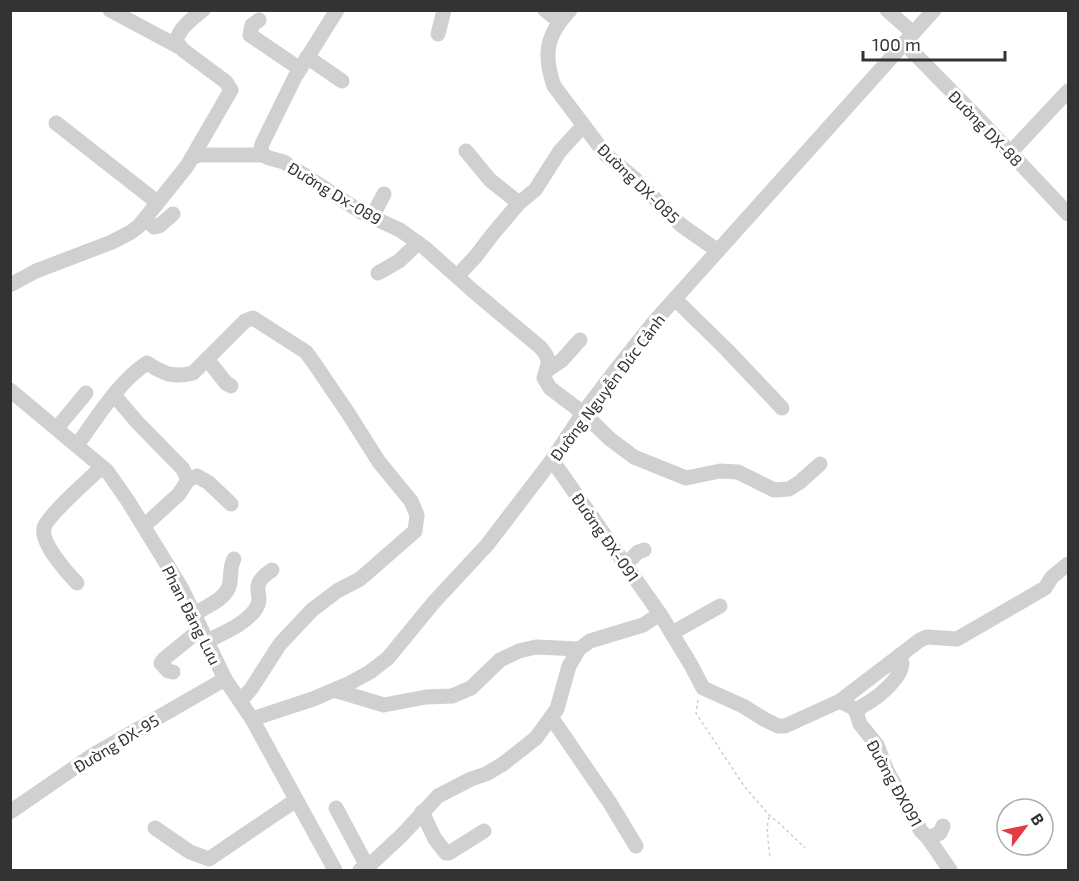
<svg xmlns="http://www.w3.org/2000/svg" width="1079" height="881" font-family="'Exo 2',sans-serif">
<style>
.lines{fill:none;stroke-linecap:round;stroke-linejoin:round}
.path{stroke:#cdcdcd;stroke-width:1.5;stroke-dasharray:3 3;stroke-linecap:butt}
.minor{stroke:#d0d0d0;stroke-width:15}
.labels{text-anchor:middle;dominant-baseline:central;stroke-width:6;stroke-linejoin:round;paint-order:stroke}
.street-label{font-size:16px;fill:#333;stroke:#fff}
</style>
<rect width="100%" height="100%" fill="#fff"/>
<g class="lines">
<!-- path -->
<g class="path">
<path d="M698,700L696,713L744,786L770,816L778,822L805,848"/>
<path d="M769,817L767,828L770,859"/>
</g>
<!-- minor -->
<g class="minor">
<path d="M110,10L181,48"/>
<path d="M545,10L560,22"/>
<path d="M570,10C546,35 543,54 554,86L606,155L634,178L681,225L718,251"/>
<path d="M887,10L913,33"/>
<path d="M259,20L252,25L250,35L300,69"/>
<path d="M438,34L444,10"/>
<path d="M904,43L974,114L1068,214"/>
<path d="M307,57L342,81"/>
<path d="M56,123L157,202"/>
<path d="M466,151L490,180L519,203"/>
<path d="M1010,153L1068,91"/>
<path d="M263,155L261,149L262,144L295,77L337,10"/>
<path d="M192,157L201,155H263L269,158L284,162L361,212L400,230L425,248L472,290L540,347C551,359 549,363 544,378L550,388L583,413L610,439L634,457L686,478L720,471L738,472L774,490L789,489L800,482L820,464"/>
<path d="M374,218L375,211L384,194"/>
<path d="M145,219L154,227L159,226L173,214"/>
<path d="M378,273L399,261L418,243"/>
<path d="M458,277L461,272L476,256L492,235L519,203L535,190L560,151L583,126"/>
<path d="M10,285L36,271L112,242L131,232L139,226L187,166L231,90L226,82L183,50L176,41C180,27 192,19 203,10"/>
<path d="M675,299L727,350L782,408"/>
<path d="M207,359L226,383L231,386"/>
<path d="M546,371L562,360L580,340"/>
<path d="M10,390L107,471L128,501L182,589L225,679L252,719L335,870"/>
<path d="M114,395L137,422L183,469L188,480"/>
<path d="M57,428L86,393"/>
<path d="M77,445C97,418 118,382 147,363C164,374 173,378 193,373L245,321L253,318L306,352L314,363L348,413L379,462L411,501L417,515L415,531L360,579L337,591L312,610L280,644L251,689L240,701"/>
<path d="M552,460L660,614L691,665L703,688L743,706L764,719L778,726H785L840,701L920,640L927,637L957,639L1045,588L1052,577L1068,564"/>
<path d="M144,526L179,494L188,480L197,476L209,483L231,504"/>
<path d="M626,564L638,552L644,550"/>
<path d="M77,583C67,573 40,542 44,528C47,516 90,478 102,467"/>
<path d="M194,614C207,606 227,599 230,583C231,574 230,566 234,559"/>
<path d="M672,633L720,606"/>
<path d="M207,641C223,633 244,625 255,610C267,593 245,588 272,570"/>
<path d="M173,672L168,671L161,663L165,658L201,629"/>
<path d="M334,690L384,705L426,697L452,696L471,688L500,660L519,651L536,647L579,649"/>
<path d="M840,701L855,709L860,724L877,745L887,771L921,831L928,838L950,870"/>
<path d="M857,712C860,706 865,705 871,701C882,694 901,677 902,664C902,663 900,657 900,655"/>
<path d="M551,717L610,803L636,846"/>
<path d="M252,719L313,699L348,684L370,672L388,658L434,602L487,545L552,460L583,413L615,371L654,322L934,10"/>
<path d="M336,808L367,866"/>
<path d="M10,812L93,755L225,679"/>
<path d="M422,812L435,839L446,853H449L484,831"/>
<path d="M155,828L190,852L209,859L296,800"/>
<path d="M928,838L940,833L943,826"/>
<path d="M360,870L372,863L402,835L438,796L471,779L486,774L503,764L536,738L557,709L569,666L579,649L590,641L643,625L660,614"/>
</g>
</g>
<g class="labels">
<!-- street labels -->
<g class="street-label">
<text transform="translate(986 128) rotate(46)">Đường DX-88</text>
<text transform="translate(639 183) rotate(44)">Đường DX-085</text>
<text transform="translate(335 193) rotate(31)">Đường Dx-089</text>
<text transform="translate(607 387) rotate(-53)">Đường Nguyễn Đức Cảnh</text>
<text transform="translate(606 537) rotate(55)">Đường ĐX-091</text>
<text transform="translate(192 615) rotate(63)">Phan Đăng Lưu</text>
<text transform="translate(116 743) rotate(-31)">Đường ĐX-95</text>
<text transform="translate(895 783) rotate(61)">Đường ĐX091</text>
</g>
</g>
<!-- border -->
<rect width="1079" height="881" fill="none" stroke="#333333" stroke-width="24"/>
<!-- north arrow -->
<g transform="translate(1025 827) rotate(58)"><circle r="28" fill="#ffffff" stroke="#adadad" stroke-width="1.5"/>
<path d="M0-4.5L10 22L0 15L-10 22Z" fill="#e63946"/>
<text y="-9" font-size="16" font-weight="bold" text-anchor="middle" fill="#333333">B</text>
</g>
<!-- scale -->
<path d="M863 51v9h142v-9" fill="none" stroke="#333333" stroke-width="3"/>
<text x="872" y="51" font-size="18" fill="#333333" stroke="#ffffff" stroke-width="4.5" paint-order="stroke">100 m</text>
</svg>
